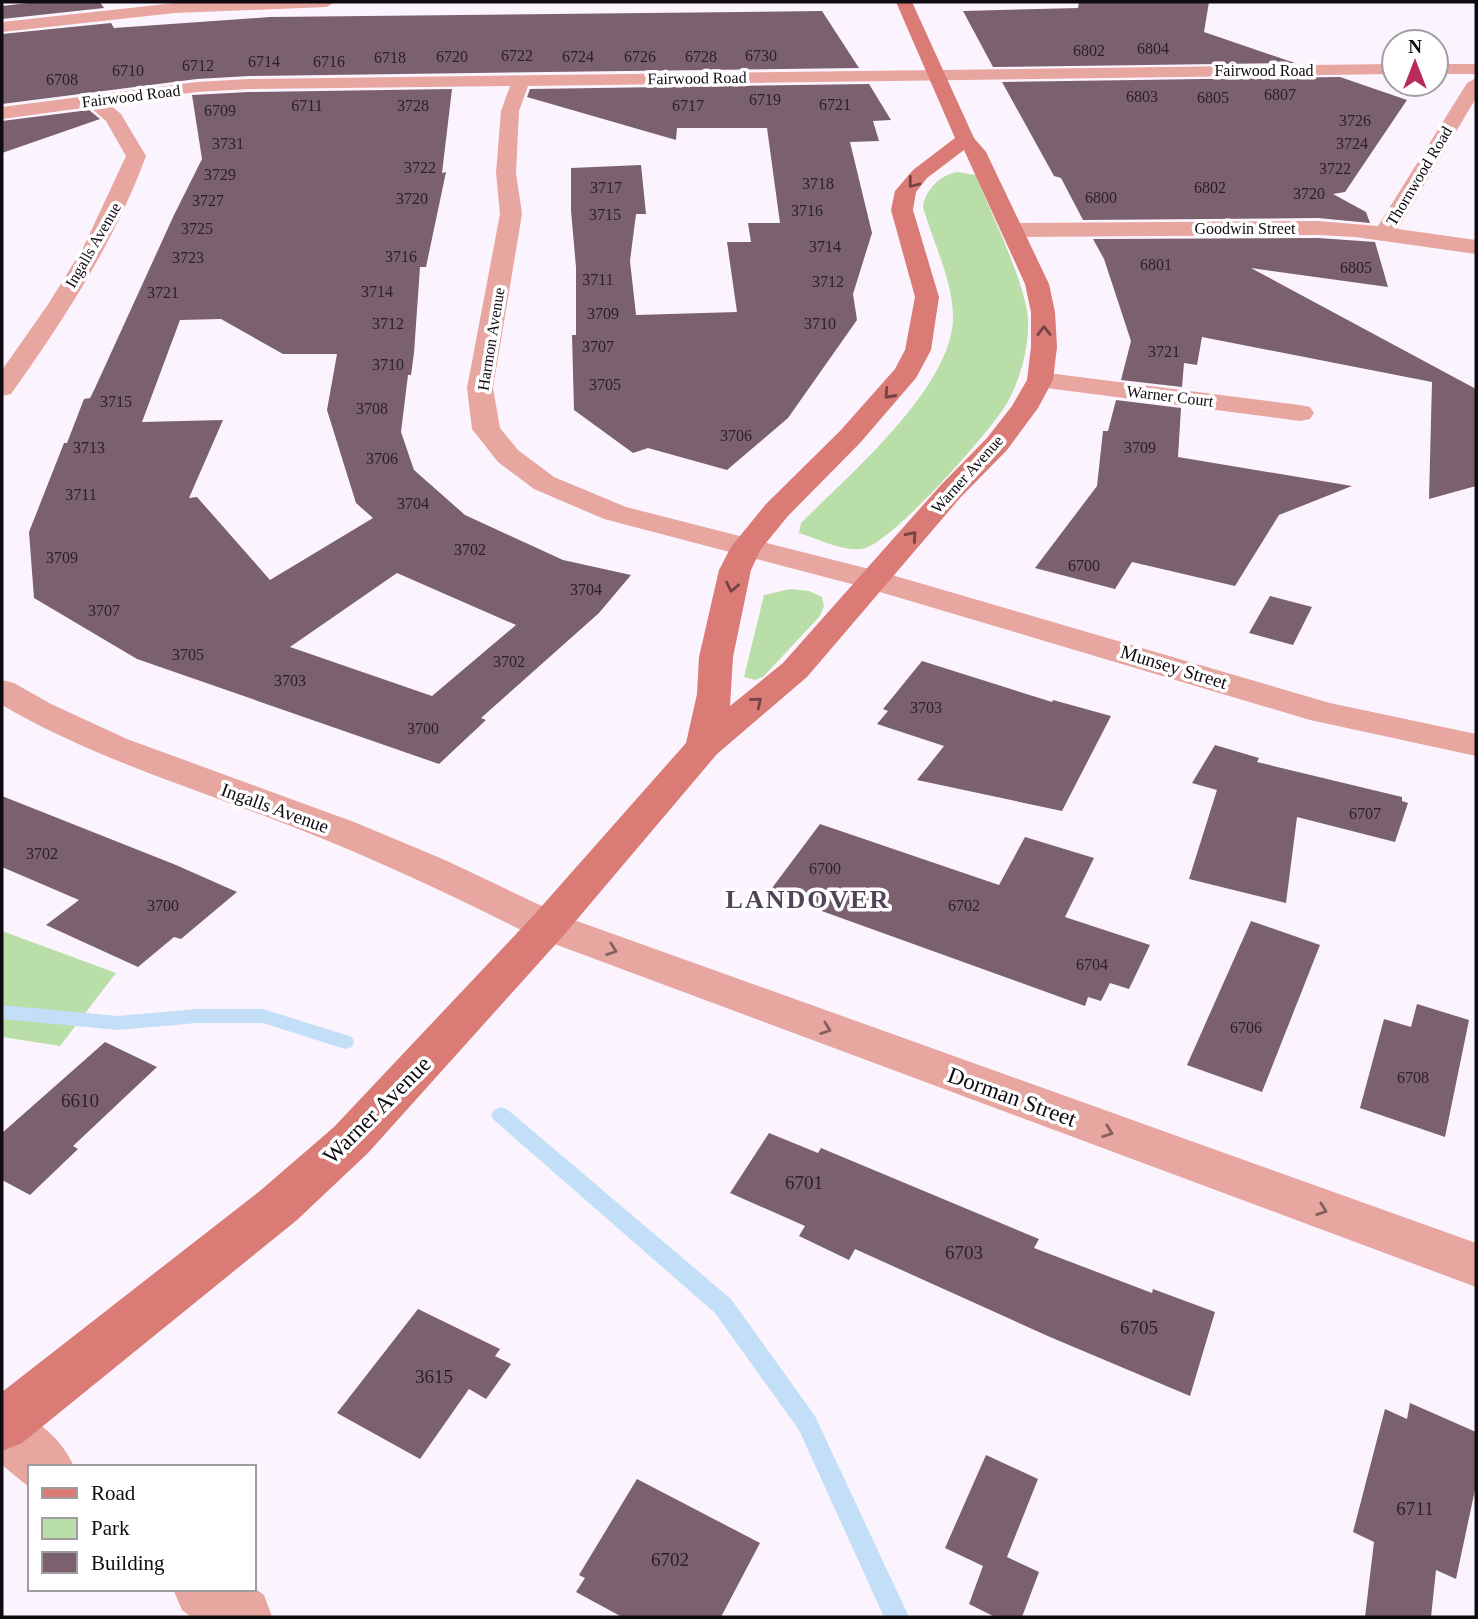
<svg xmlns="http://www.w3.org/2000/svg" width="1478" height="1619" font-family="Georgia,serif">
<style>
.green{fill:#b9dea7}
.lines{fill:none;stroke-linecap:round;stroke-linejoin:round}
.stream{fill:#c3def7;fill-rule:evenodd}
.building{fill:#7b616e;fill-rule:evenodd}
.street{fill:#e7a6a0;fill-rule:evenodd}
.secondary{fill:#da7c75;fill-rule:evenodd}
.oneway{stroke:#754344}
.oneway2{stroke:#866060}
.labels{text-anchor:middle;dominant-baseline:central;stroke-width:7;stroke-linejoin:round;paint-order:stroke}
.number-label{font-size:16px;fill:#2b2029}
.far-street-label{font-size:16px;fill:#100a12;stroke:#fff}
.street-label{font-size:19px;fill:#100a12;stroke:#fff}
.near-number-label{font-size:19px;fill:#2b2029}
.near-street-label{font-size:23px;fill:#100a12;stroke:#fff}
.district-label{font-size:26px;font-weight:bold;letter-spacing:2px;fill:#524458;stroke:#fff}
</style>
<rect width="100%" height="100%" fill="#fbf4fe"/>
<!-- green -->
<g class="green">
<path d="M958,172L976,175C990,212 1027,285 1028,321C1029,349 1020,380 1007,403C992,430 888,548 861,549C841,551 818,539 799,533L801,523C848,476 955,385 953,315C952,278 933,243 923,207C925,190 941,174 958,172Z"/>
<path d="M790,589L809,591L822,597L824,606L820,616L763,677L755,680L744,677L764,595Z"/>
<path d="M2,931L116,973L60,1046L2,1037Z"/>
</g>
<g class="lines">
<!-- stream -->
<g class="stream">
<path d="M2,1005L118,1016L197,1009H263L352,1037L354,1042L352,1047L345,1049L263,1023H197L118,1030L2,1019Z"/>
<path d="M501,1107L508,1110L731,1299L815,1416L909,1617H884L799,1430L715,1313L494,1120L491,1115L494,1110Z"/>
</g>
</g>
<!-- building -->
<g class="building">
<path d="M37,2H100L104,8L2,19V6Z"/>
<path d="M1079,2H1209L1204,32L1295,63L993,67L963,11L1078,8Z"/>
<path d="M822,11L859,68L249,76L197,79L2,104V34L111,23L114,28L270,17Z"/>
<path d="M1340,77L1407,100L1345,192L1333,194L1366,212L1370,223L1318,218L1083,220L1061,178L1054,176L1002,82Z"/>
<path d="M869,84L891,120L873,121L879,141L850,142L872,233L853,294L857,320L788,418L727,470L648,448L633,453L574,410L572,335H576V267L571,211V168L641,165L646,214H636L630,261L636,315L737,312L727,242H751L748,223H780L767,128H677L676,140L527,97L530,89Z"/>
<path d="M452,89L442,173L446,172L426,267H420L414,353L411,375H408L401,432L414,470L465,515L563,560L631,575L599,613L481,718L486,720L439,764L137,659L34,598L29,532L64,443H67L84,399L90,398L95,388L174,215L202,159L192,95L249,92ZM221,319L283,354H337L327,410L356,503L373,518L270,580L197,497L189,498L223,420L142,422L180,320ZM397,573L516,625L432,696L290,647Z"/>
<path d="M89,110L100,119L2,153V121Z"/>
<path d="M1318,238L1375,242L1388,287L1251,268L1476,389V486L1429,499L1432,382L1202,337L1197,365L1184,363L1182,387L1121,380L1131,341L1104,259L1093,239Z"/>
<path d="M1116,400L1181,408L1178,457L1352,486L1279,515L1235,586L1132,562L1115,589L1035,568L1097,486L1103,431H1108Z"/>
<path d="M1270,596L1312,607L1293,645L1249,633Z"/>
<path d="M922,661L1052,702L1053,700L1111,716L1062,811L917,780L944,746L877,724L888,711L883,709Z"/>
<path d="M1215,745L1259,758L1257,762L1402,797V801L1408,803L1395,842L1297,817L1286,903L1189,879L1217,790L1192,783Z"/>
<path d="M2,796L176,865L237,892L181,939L174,937L138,967L46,925L79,900L2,867Z"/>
<path d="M820,824L999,885L1025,837L1094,858L1065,917L1150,945L1129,989L1110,983L1101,1001L1088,997L1085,1006L769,892Z"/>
<path d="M1251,921L1320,945L1262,1092L1187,1065Z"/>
<path d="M1417,1004L1469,1020L1445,1137L1360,1108L1384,1019L1411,1027Z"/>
<path d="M105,1042L157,1067L73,1146L78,1149L30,1195L2,1180V1133Z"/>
<path d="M769,1133L818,1153L821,1148L1039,1239L1034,1248L1152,1293L1153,1289L1215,1312L1190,1396L1050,1337L855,1249L849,1260L799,1236L805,1226L730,1193Z"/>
<path d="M418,1309L500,1349L495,1356L511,1364L486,1399L469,1389L420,1459L337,1413Z"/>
<path d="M1410,1403L1476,1432V1485L1456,1579L1436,1570L1431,1617H1365L1374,1542L1353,1532L1385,1409L1407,1419Z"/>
<path d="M986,1455L1038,1479L1007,1557L1039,1572L1022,1617H995L969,1604L983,1566L945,1548Z"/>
<path d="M637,1479L760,1543L721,1617H622L576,1592L585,1578L579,1575Z"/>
</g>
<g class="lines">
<!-- street -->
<g class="street">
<path d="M212,2H335L327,7L175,13L2,32V22L175,3Z"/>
<path d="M1394,64V74L528,86L519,111L516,173L522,214L493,388L500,428L518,450L554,477L626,507L885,573L1330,703L1476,734V756L1310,720L863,587L604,519L534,489L498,462L472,429L467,388L500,214L496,173L501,111L510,86L249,89L197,92L109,104L121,114L146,156C114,243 65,318 11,394L2,396V370L47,306L83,248L126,156L106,121L90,107L2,119V107L197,82L249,79Z"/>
<rect x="1436" y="64" width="40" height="10"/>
<path d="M1476,78V98L1398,229L1476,240V254L1355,237L1318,235L1012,237L1004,235L1001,230L1004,225L1012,223L1318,221L1378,226L1467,83Z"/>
<path d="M1040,372L1300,405L1310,407L1314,413L1310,419L1300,421L1031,386L1027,380L1031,374Z"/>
<path d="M2,680L14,683L51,704L127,739L354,822L445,860L563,916L1476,1243V1287L533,936C456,897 377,860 296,828C197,789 94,759 2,705Z"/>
<path d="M2,1404C32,1415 62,1437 74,1467H30V1488L2,1465Z"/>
<path d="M254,1588L264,1595L272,1617H191L182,1610L173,1589Z"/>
</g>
<!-- secondary -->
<path class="secondary" d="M896,2H912L974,138L986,152L1049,284L1055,312L1057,347L1053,380L1038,408L1007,450L960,498L807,677L717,754L563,936L368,1153L297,1220L22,1443L2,1451V1392L261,1190L334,1127L533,916L686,743L697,694L699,657L719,570L731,547L766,504L840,431L895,369L905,350L915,297L891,210L895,191L913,170L955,138ZM964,150L1025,284L1031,312V347L1027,380L1012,406L987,438L940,486L783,663L730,706L733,657L751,570L761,549L788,516L860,443L916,378L931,350L939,297L913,210L916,192L927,178Z"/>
</g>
<!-- one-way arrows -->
<defs><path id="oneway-chevron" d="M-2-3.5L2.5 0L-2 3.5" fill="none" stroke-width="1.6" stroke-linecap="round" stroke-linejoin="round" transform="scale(1.75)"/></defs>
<g class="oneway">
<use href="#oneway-chevron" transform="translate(913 183) rotate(127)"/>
<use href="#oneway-chevron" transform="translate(1044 331) rotate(-91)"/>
<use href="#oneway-chevron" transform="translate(889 394) rotate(132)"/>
<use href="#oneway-chevron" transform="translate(912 536) rotate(-49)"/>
<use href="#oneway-chevron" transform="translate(732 587) rotate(102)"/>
<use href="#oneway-chevron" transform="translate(757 702) rotate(-40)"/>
</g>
<g class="oneway2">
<use href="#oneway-chevron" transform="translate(612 950) rotate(20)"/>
<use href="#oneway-chevron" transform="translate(826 1029) rotate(20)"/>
<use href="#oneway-chevron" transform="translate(1108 1132) rotate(20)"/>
<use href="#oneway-chevron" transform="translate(1322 1210) rotate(20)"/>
</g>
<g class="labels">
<!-- number labels -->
<g class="number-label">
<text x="1153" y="48">6804</text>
<text x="1089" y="50">6802</text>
<text x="517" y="55">6722</text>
<text x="761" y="55">6730</text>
<text x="452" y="56">6720</text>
<text x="578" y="56">6724</text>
<text x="640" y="56">6726</text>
<text x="701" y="56">6728</text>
<text x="390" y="57">6718</text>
<text x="264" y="61">6714</text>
<text x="329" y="61">6716</text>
<text x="198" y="65">6712</text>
<text x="128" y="70">6710</text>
<text x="62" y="79">6708</text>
<text x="1280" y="94">6807</text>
<text x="1142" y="96">6803</text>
<text x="1213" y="97">6805</text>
<text x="765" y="99">6719</text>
<text x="835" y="104">6721</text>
<text x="307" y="105">6711</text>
<text x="413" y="105">3728</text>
<text x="688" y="105">6717</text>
<text x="220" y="110">6709</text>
<text x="1355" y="120">3726</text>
<text x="228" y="143">3731</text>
<text x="1352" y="143">3724</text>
<text x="420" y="167">3722</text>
<text x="1335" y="168">3722</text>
<text x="220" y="174">3729</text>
<text x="818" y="183">3718</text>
<text x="606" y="187">3717</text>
<text x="1210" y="187">6802</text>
<text x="1309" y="193">3720</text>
<text x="1101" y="197">6800</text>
<text x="412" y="198">3720</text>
<text x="208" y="200">3727</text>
<text x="807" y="210">3716</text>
<text x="605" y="214">3715</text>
<text x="197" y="228">3725</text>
<text x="825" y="246">3714</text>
<text x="401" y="256">3716</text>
<text x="188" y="257">3723</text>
<text x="1156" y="264">6801</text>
<text x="1356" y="267">6805</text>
<text x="598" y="279">3711</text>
<text x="828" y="281">3712</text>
<text x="377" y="291">3714</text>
<text x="163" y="292">3721</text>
<text x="603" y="313">3709</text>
<text x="388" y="323">3712</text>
<text x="820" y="323">3710</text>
<text x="598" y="346">3707</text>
<text x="1164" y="351">3721</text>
<text x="388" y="364">3710</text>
<text x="605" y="384">3705</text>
<text x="116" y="401">3715</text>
<text x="372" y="408">3708</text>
<text x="736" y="435">3706</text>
<text x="89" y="447">3713</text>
<text x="1140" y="447">3709</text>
<text x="382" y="458">3706</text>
<text x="81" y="494">3711</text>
<text x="413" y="503">3704</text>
<text x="470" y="549">3702</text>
<text x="62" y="557">3709</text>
<text x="1084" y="565">6700</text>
<text x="586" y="589">3704</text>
<text x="104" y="610">3707</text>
<text x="188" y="654">3705</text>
<text x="509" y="661">3702</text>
<text x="290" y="680">3703</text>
<text x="926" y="707">3703</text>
<text x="423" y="728">3700</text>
<text x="1365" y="813">6707</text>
<text x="42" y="853">3702</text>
<text x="825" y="868">6700</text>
<text x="163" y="905">3700</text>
<text x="964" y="905">6702</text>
<text x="1092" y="964">6704</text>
<text x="1246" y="1027">6706</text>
<text x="1413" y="1077">6708</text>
</g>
<!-- far-street labels -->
<g class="far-street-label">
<text x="1264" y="70">Fairwood Road</text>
<text transform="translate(697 78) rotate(-1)">Fairwood Road</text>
<text transform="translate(131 96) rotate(-7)">Fairwood Road</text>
<text transform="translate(1419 176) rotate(-59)">Thornwood Road</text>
<text x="1245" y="228">Goodwin Street</text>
<text transform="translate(93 245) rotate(-60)">Ingalls Avenue</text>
<text transform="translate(491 339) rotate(-81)">Harmon Avenue</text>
<text transform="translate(1170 396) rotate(7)">Warner Court</text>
<text transform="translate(967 474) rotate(-48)">Warner Avenue</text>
</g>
<!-- street labels -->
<g class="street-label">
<text transform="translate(1174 667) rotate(17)">Munsey Street</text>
<text transform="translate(275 808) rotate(20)">Ingalls Avenue</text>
</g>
<!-- near-number labels -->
<g class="near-number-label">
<text x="80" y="1100">6610</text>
<text x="804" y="1182">6701</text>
<text x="964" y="1252">6703</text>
<text x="1139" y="1327">6705</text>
<text x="434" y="1376">3615</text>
<text x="1415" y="1508">6711</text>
<text x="670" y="1559">6702</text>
</g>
<!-- near-street labels -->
<g class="near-street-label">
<text transform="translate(1012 1097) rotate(20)">Dorman Street</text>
<text transform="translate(377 1110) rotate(-45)">Warner Avenue</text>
</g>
<!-- district labels -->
<g class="district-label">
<text x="808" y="899">LANDOVER</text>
</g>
</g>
<!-- border -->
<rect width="1478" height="1619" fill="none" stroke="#100a12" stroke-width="7"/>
<!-- legend -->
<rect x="28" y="1465" width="228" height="126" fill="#ffffff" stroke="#9f9da0" stroke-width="2"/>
<rect x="42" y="1488" width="35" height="10" fill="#da7c75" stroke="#9f9da0" stroke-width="2"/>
<text x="91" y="1500" font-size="21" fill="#100a12">Road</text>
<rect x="42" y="1518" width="35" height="21" fill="#b9dea7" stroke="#9f9da0" stroke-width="2"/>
<text x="91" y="1535" font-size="21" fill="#100a12">Park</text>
<rect x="42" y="1552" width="35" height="21" fill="#7b616e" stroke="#9f9da0" stroke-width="2"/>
<text x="91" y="1570" font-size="21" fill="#100a12">Building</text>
<!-- north arrow -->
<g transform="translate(1415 63)"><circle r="33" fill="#ffffff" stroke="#9f9da0" stroke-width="2"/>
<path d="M0-5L12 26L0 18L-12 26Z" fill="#b92b5c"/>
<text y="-10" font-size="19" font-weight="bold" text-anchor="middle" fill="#100a12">N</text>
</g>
</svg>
